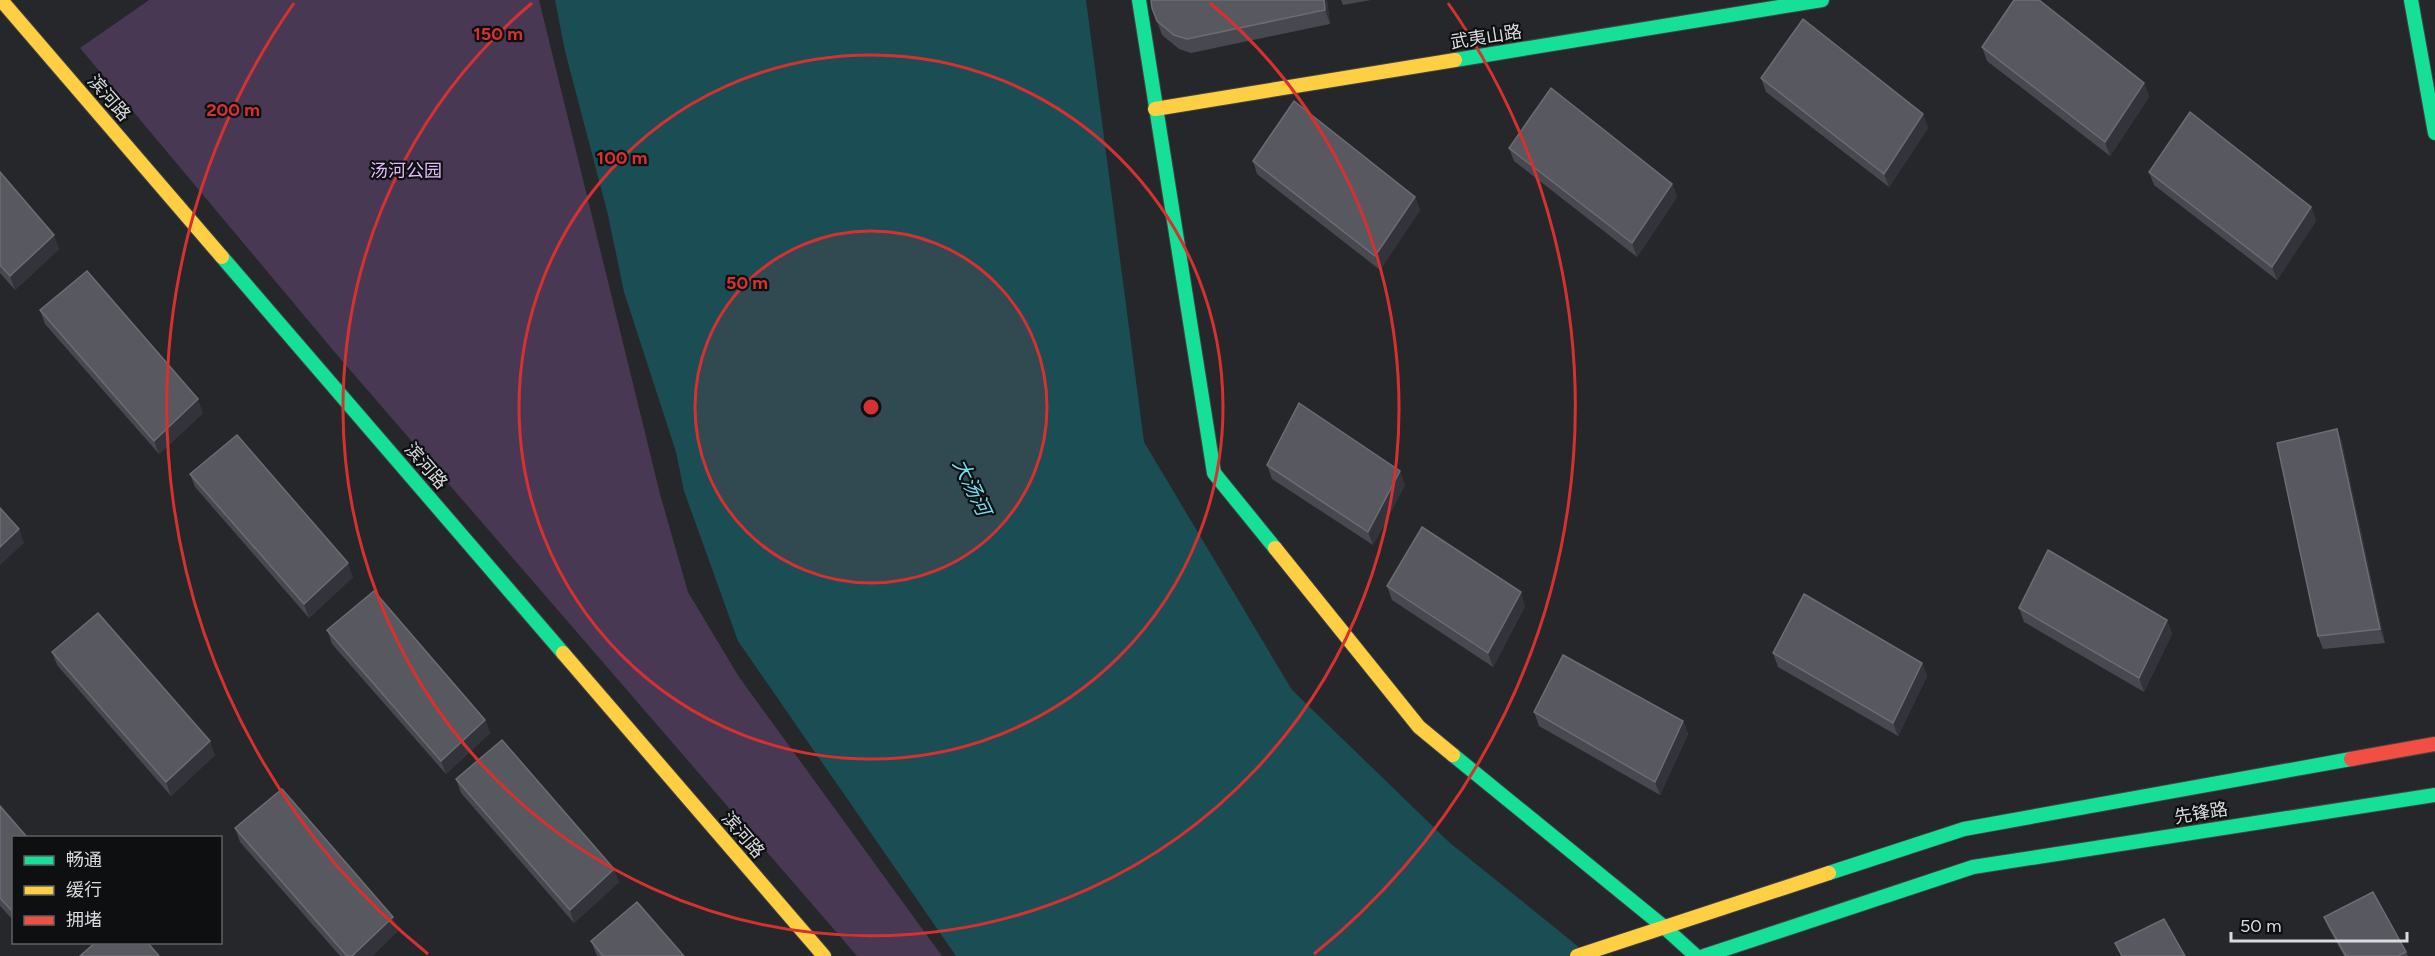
<svg xmlns="http://www.w3.org/2000/svg" width="2435" height="956" font-family="Figtree,'Noto Sans SC',sans-serif">
<style>
.green{fill:#493854}
.water{fill:#1b4d55}
.lines{fill:none;stroke-linecap:round;stroke-linejoin:round}
.fast-casing{stroke:#434446;stroke-width:16}
.slow-casing{stroke:#434446;stroke-width:16}
.jam-casing{stroke:#434446;stroke-width:16}
.fast{stroke:#16e098;stroke-width:14}
.slow{stroke:#ffcf43;stroke-width:14}
.jam{stroke:#f24e42;stroke-width:14}
.wall{fill:#484851}
.shaded-wall{fill:#33343b}
.building{fill:#585860;stroke:#6c6c74;stroke-width:1.5}
.ring{fill:none;stroke:#d63131;stroke-width:3}
.labels{text-anchor:middle;dominant-baseline:central;stroke-width:4.5;stroke-linejoin:round;paint-order:stroke}
.street-label{font-size:18px;fill:#d9dbde;stroke:#0e0f11}
.park-label{font-size:18px;fill:#e4bafd;stroke:#0e0f11}
.water-label{font-size:20px;font-style:italic;fill:#71dded;stroke:#0e0f11}
.centre{fill:#d63131;stroke:#0e0f11;stroke-width:3}
.ring-label{font-size:18px;text-anchor:middle;font-weight:bold;fill:#d63131;stroke:#0e0f11;stroke-width:4.5;stroke-linejoin:round;paint-order:stroke}
</style>
<rect width="100%" height="100%" fill="#25272a"/>
<!-- green -->
<path class="green" d="M149,0H539L660,494L688,592L739,677L942,956H857L338,356L80,48Z"/>
<!-- water -->
<path class="water" d="M555,0H1086L1144,442L1292,690L1450,843L1590,956H956L738,641L684,491L676,452L624,292L608,215L565,51Z"/>
<g class="lines">
<defs>
<g id="fast">
<path d="M1139,0L1214,473L1275,548"/>
<path d="M2411,0L2435,133"/>
<path d="M1455,60L1822,0"/>
<path d="M222,257L563,653"/>
<path d="M1453,755L1664,927L1696,956"/>
<path d="M1829,873L1964,829L2351,759"/>
<path d="M1704,956L1973,867L2435,795"/>
</g>
<g id="slow">
<path d="M1,0L222,257"/>
<path d="M1155,109L1455,60"/>
<path d="M1275,548L1419,727L1453,755"/>
<path d="M563,653L824,956"/>
<path d="M1577,956L1829,873"/>
</g>
<path id="jam" d="M2351,759L2435,744"/>
</defs>
<!-- fast casing -->
<use href="#fast" class="fast-casing"/>
<!-- slow casing -->
<use href="#slow" class="slow-casing"/>
<!-- jam casing -->
<use href="#jam" class="jam-casing"/>
<!-- fast -->
<use href="#fast" class="fast"/>
<!-- slow -->
<use href="#slow" class="slow"/>
<!-- jam -->
<use href="#jam" class="jam"/>
</g>
<!-- wall -->
<g class="wall">
<path d="M1327,0L1330,24L1191,53L1179,49L1162,35L1152,8Z"/>
<path d="M1341,0H1371L1343,5Z"/>
<path d="M1982,47L2144,83L2149,97L2110,156L1987,61Z"/>
<path d="M1761,78L1923,114L1928,128L1889,187L1766,92Z"/>
<path d="M1509,148L1672,184L1677,197L1637,257L1514,161Z"/>
<path d="M1253,161L1415,197L1420,210L1380,270L1257,174Z"/>
<path d="M0,172L59,249L15,290L0,273Z"/>
<path d="M2149,172L2311,207L2316,221L2277,280L2154,185Z"/>
<path d="M40,310L203,413L159,454L45,324Z"/>
<path d="M2337,429L2342,443L2385,643L2323,649L2318,636Z"/>
<path d="M1267,465L1405,485L1373,545L1272,479Z"/>
<path d="M190,474L353,577L309,618L195,487Z"/>
<path d="M1387,586L1525,606L1493,667L1392,600Z"/>
<path d="M2019,608L2167,620L2172,634L2144,692L2024,622Z"/>
<path d="M327,630L485,720L490,733L446,774L332,644Z"/>
<path d="M52,652L215,755L171,796L57,665Z"/>
<path d="M1773,653L1922,663L1927,676L1898,736L1778,667Z"/>
<path d="M1534,712L1683,721L1688,734L1660,795L1539,726Z"/>
<path d="M456,779L619,882L574,923L461,793Z"/>
<path d="M0,806L14,837V921L0,906Z"/>
<path d="M235,828L398,931L372,956H340L240,842Z"/>
<path d="M2324,917L2406,952L2408,956H2344L2328,927Z"/>
<path d="M591,941L684,956H597Z"/>
</g>
<!-- shaded-wall -->
<g class="shaded-wall">
<path d="M1324,0H1327L1330,24L1325,10Z"/>
<path d="M2144,83L2149,97L2110,156L2105,142Z"/>
<path d="M1923,114L1928,128L1889,187L1884,174Z"/>
<path d="M1672,184L1677,197L1637,257L1632,243Z"/>
<path d="M1415,197L1420,210L1380,270L1375,256Z"/>
<path d="M2311,207L2316,221L2277,280L2272,267Z"/>
<path d="M54,235L59,249L15,290L10,276Z"/>
<path d="M198,399L203,413L159,454L154,441Z"/>
<path d="M2337,429L2342,443L2385,643L2380,629Z"/>
<path d="M1400,471L1405,485L1373,545L1368,532Z"/>
<path d="M19,529L24,543L0,565V547Z"/>
<path d="M348,563L353,577L309,618L304,604Z"/>
<path d="M1521,592L1525,606L1493,667L1488,653Z"/>
<path d="M2167,620L2172,634L2144,692L2139,678Z"/>
<path d="M1922,663L1927,676L1898,736L1893,723Z"/>
<path d="M485,720L490,733L446,774L441,761Z"/>
<path d="M1683,721L1688,734L1660,795L1655,782Z"/>
<path d="M210,741L215,755L171,796L166,782Z"/>
<path d="M614,869L619,882L574,923L570,910Z"/>
<path d="M393,917L398,931L372,956H352Z"/>
</g>
<!-- building -->
<g class="building">
<path d="M1151,0H1324L1325,10L1187,39L1174,35L1157,21L1152,8Z"/>
<path d="M2014,0H2039L2144,83L2105,142L1982,47Z"/>
<path d="M1803,19L1923,114L1884,174L1761,78Z"/>
<path d="M1551,88L1672,184L1632,243L1509,148Z"/>
<path d="M1294,101L1415,197L1375,256L1253,161Z"/>
<path d="M2190,112L2311,207L2272,267L2149,172Z"/>
<path d="M0,172L54,235L10,276L0,265Z"/>
<path d="M87,271L198,399L154,441L40,310Z"/>
<path d="M1299,403L1400,471L1368,532L1267,465Z"/>
<path d="M2337,429L2380,629L2318,636L2277,443Z"/>
<path d="M237,435L348,563L304,604L190,474Z"/>
<path d="M0,508L19,529L0,547Z"/>
<path d="M1422,527L1521,592L1488,653L1387,586Z"/>
<path d="M2048,550L2167,620L2139,678L2019,608Z"/>
<path d="M374,591L485,720L441,761L327,630Z"/>
<path d="M1804,594L1922,663L1893,723L1773,653Z"/>
<path d="M98,613L210,741L166,782L52,652Z"/>
<path d="M1563,655L1683,721L1655,782L1534,712Z"/>
<path d="M502,740L614,869L570,910L456,779Z"/>
<path d="M282,789L393,917L352,956H347L235,828Z"/>
<path d="M0,806L27,837H14V913L0,898Z"/>
<path d="M2373,892L2406,952L2398,956H2346L2324,917Z"/>
<path d="M637,902L684,956H603L591,941Z"/>
<path d="M2164,919L2185,956H2122L2115,943Z"/>
<path d="M96,942H147L159,956H80Z"/>
</g>
<!-- distance rings -->
<circle cx="871" cy="407" r="176" fill="#d63131" fill-opacity=".12"/>
<g class="ring">
<circle cx="871" cy="407" r="176"/>
<circle cx="871" cy="407" r="352"/>
<path d="M1210 3A528 528 0 1 1 532 3"/>
<path d="M428 954A704 704 0 0 1 294 3M1448 3A704 704 0 0 1 1314 954"/>
</g>
<g class="labels">
<!-- street labels -->
<g class="street-label">
<text transform="translate(1486 37) rotate(-9)">武夷山路</text>
<text transform="translate(109 98) rotate(49)">滨河路</text>
<text transform="translate(426 466) rotate(49)">滨河路</text>
<text transform="translate(2201 813) rotate(-9)">先锋路</text>
<text transform="translate(743 835) rotate(49)">滨河路</text>
</g>
<!-- park labels -->
<g class="park-label">
<text x="406" y="171">汤河公园</text>
</g>
<!-- water labels -->
<g class="water-label">
<text transform="translate(972 487) rotate(64)">大汤河</text>
</g>
</g>
<circle cx="871" cy="407" r="9" class="centre"/>
<g class="ring-label">
<text x="498" y="40">150 m</text>
<text x="233" y="116">200 m</text>
<text x="622" y="164">100 m</text>
<text x="747" y="289">50 m</text>
</g>
<!-- legend -->
<rect x="12" y="836" width="210" height="108" fill="#0e0f11" stroke="#5f6163" stroke-width="1.5"/>
<rect x="24" y="856" width="30" height="9" fill="#16e098" stroke="#5f6163" stroke-width="1.5"/>
<text x="66" y="866" font-size="18" fill="#d9dbde">畅通</text>
<rect x="24" y="886" width="30" height="9" fill="#ffcf43" stroke="#5f6163" stroke-width="1.5"/>
<text x="66" y="896" font-size="18" fill="#d9dbde">缓行</text>
<rect x="24" y="916" width="30" height="9" fill="#f24e42" stroke="#5f6163" stroke-width="1.5"/>
<text x="66" y="926" font-size="18" fill="#d9dbde">拥堵</text>
<!-- scale -->
<path d="M2231 932v9h176v-9" fill="none" stroke="#d9dbde" stroke-width="3"/>
<text x="2240" y="932" font-size="18" fill="#d9dbde" stroke="#0e0f11" stroke-width="4.5" paint-order="stroke">50 m</text>
</svg>
